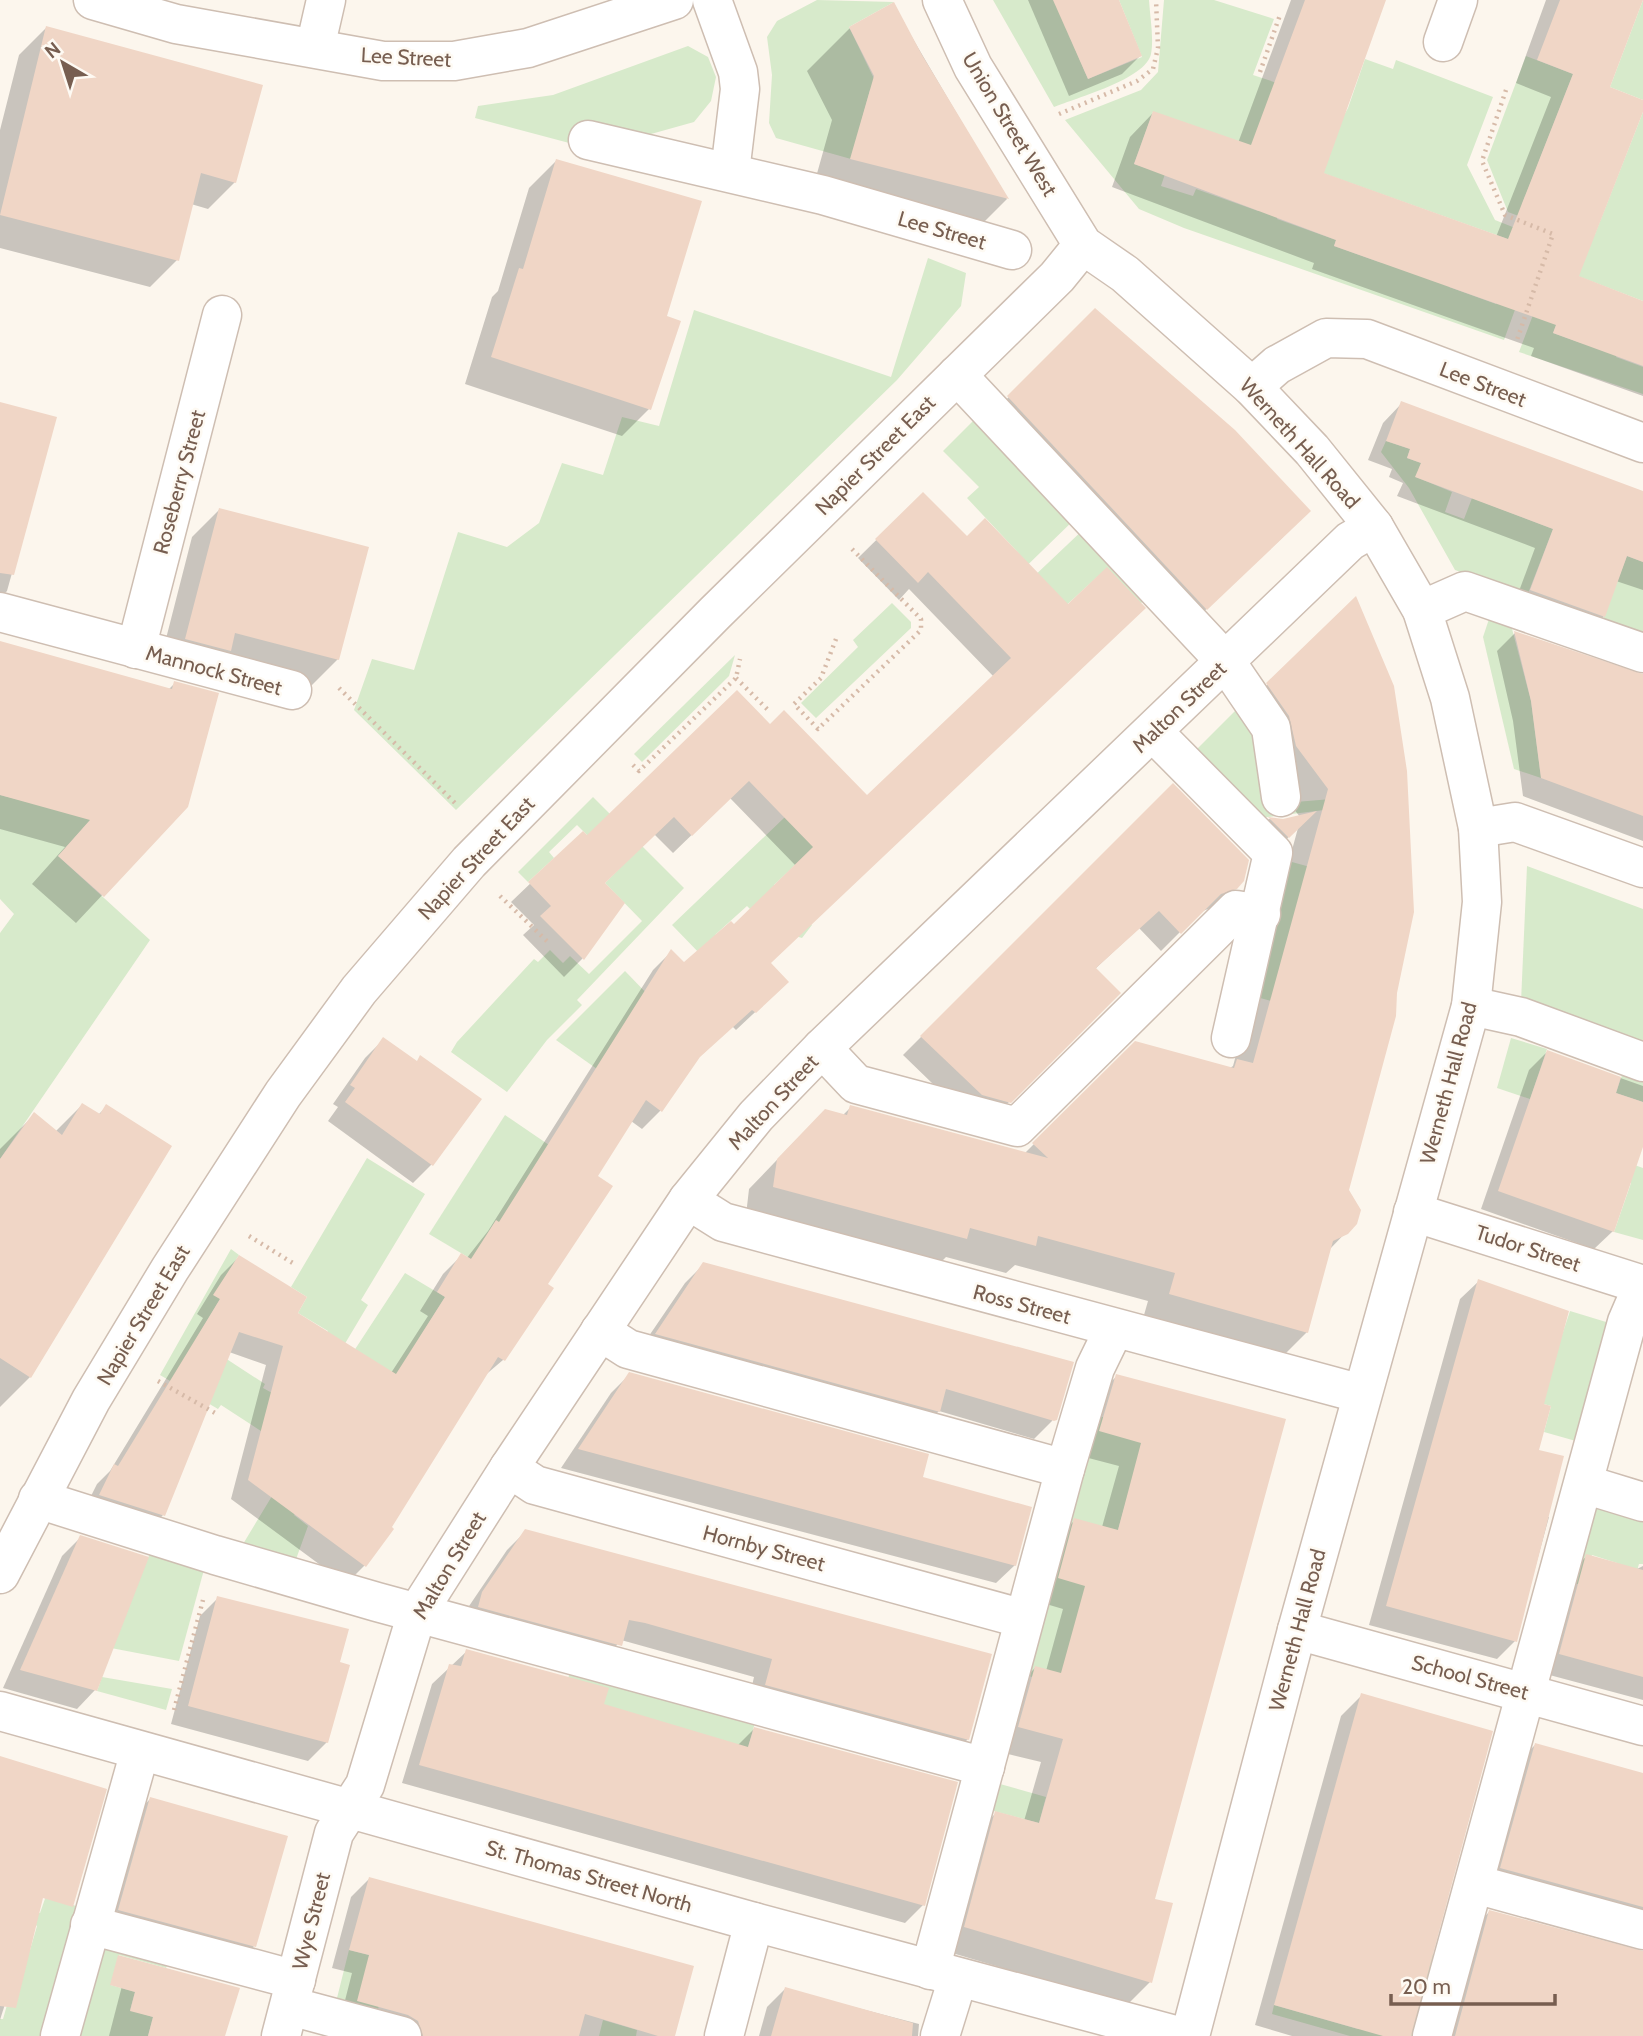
<svg xmlns="http://www.w3.org/2000/svg" width="1643" height="2036" font-family="Cabin,sans-serif">
<style>
.green{fill:#d7eacb}
.shadow{fill:#0003}
.building{fill:#f0d6c6}
.lines{fill:none;stroke-linecap:round;stroke-linejoin:round}
.minor-casing{stroke:#cebeb2;stroke-width:41}
.path{stroke:#d6baa8;stroke-width:4.5;stroke-dasharray:2 5;stroke-linecap:butt}
.minor{stroke:#fff;stroke-width:38}
.labels{text-anchor:middle;dominant-baseline:central;stroke-width:5;stroke-linejoin:round;paint-order:stroke}
.street-label{font-size:21px;fill:#775e50;stroke:#fefaf3}
</style>
<rect width="100%" height="100%" fill="#fcf6ed"/>
<!-- green -->
<g class="green">
<path d="M817,0L894,2L849,27L879,89L870,90L851,159L776,138L769,123L772,75L767,37L777,21Z"/>
<path d="M993,0H1063L1070,37L1088,79L1142,57L1119,0H1149C1150,17 1154,38 1151,54C1146,79 1076,98 1054,107Z"/>
<path d="M1164,0H1214L1274,19L1253,75L1283,85L1260,149L1153,112L1134,164L1165,174L1161,186L1193,196L1196,189L1258,211L1280,209L1277,219L1336,240L1334,246L1379,262L1451,279L1449,287L1496,304L1519,243L1314,170L1348,108L1365,59L1393,69L1396,60L1493,97L1467,165L1495,220L1541,238L1504,340L1184,228L1139,209L1065,120L1141,90L1158,72Z"/>
<path d="M1643,0V100L1610,87Z"/>
<path d="M688,46L708,57L716,77L711,101L694,122L651,134L579,126L573,144L475,118L478,106L553,95Z"/>
<path d="M1526,56L1573,74L1522,204L1595,234L1643,112V301L1575,275L1553,333L1581,343L1619,351L1616,357L1643,367V394L1519,352L1564,233L1508,212L1487,160Z"/>
<path d="M928,258L966,273L961,306L897,380L456,810L354,710L372,659L414,670L458,532L507,547L539,523L562,463L603,475L622,417L659,426L694,310L891,377Z"/>
<path d="M982,412L1078,516L973,618L968,613L1024,559L967,498L979,487L943,451Z"/>
<path d="M1386,441L1410,449L1407,458L1421,463L1416,477L1452,492L1445,512L1464,519L1472,498L1553,529L1527,596L1455,570L1409,488L1381,452Z"/>
<path d="M1086,527L1151,594L1131,612L1097,577L1059,612L1029,581Z"/>
<path d="M1627,556L1643,562V639L1601,624Z"/>
<path d="M892,603L911,622V628L816,718L801,703L858,647L853,640Z"/>
<path d="M1489,619L1511,625L1531,701L1541,778L1514,769L1483,637Z"/>
<path d="M735,655L729,676L642,762L634,754Z"/>
<path d="M1242,704L1265,733L1272,804L1331,799L1332,809L1260,818L1193,753Z"/>
<path d="M0,795L92,818L58,856L150,940L0,1159V933L14,914L0,899Z"/>
<path d="M593,797L684,888L577,1000L582,1005L547,1040L507,1092L451,1052L457,1042L534,959L538,962L550,950L563,963L570,956L589,974L642,921L605,883L620,868L577,825L549,852L554,858L528,882L518,872Z"/>
<path d="M785,817L814,847L774,885L812,925L802,938L769,928L747,906L716,934L704,958L672,925Z"/>
<path d="M1281,859L1332,873L1314,1013L1253,996Z"/>
<path d="M1527,866L1643,909V1046L1521,1002Z"/>
<path d="M625,971L653,1000L597,1069L556,1040Z"/>
<path d="M1511,1038L1547,1049L1530,1099L1497,1088Z"/>
<path d="M1622,1075L1643,1082V1102L1616,1093Z"/>
<path d="M505,1115L549,1145L539,1198L471,1259L429,1234Z"/>
<path d="M1592,1150L1643,1168V1240L1614,1232L1631,1183Z"/>
<path d="M367,1158L425,1194L361,1300L368,1305L284,1446L221,1405L218,1409L160,1375L231,1249L239,1255L214,1295L220,1299L196,1339L265,1384L263,1388L285,1400L328,1331L298,1313L307,1297L291,1287Z"/>
<path d="M405,1273L445,1297L418,1340L411,1385L329,1389Z"/>
<path d="M1570,1311L1616,1325L1583,1443L1544,1432L1551,1406L1526,1399L1557,1350Z"/>
<path d="M1095,1415L1147,1429L1115,1540L1058,1684L1025,1675Z"/>
<path d="M289,1468L323,1477L294,1515L308,1526L295,1562L240,1549Z"/>
<path d="M1590,1501L1643,1516V1564H1639L1630,1594L1617,1563L1592,1555L1583,1585L1567,1582Z"/>
<path d="M151,1551L205,1566L179,1661L111,1648Z"/>
<path d="M571,1668L756,1719L747,1751L555,1726Z"/>
<path d="M102,1677L172,1689L166,1710L97,1691Z"/>
<path d="M993,1782L1046,1797L1039,1823L986,1809Z"/>
<path d="M47,1893L80,1908L45,2036H0V2019H3L9,1998L0,1941L30,1950L37,1926L11,1904L40,1913Z"/>
<path d="M1383,1940L1441,1957L1419,2036H1350L1272,2014L1274,2005L1358,2029Z"/>
<path d="M96,1942L169,1961L166,1968L119,1955L111,1985L135,1992L130,2010L153,2017L148,2036H70Z"/>
<path d="M349,1950L369,1955L385,1982L376,2017L335,2006Z"/>
<path d="M603,2020L637,2030L636,2036H599Z"/>
</g>
<!-- shadow -->
<g class="shadow">
<path d="M1028,0H1117L1140,56L1122,74L1069,96Z"/>
<path d="M1291,0H1385L1322,175L1496,237L1551,97L1516,83L1546,0H1641L1608,88L1643,102V107L1577,277L1643,302V396L1531,356L1534,348L1312,269L1314,263L1112,187L1130,137L1153,113L1238,143Z"/>
<path d="M893,5L1007,199L965,241L809,202L832,120L807,71L850,28Z"/>
<path d="M46,28L235,182L208,209L191,204L177,260L150,287L0,248V130L19,55Z"/>
<path d="M556,161L665,318L649,409L622,436L465,384L492,297L498,291L529,188Z"/>
<path d="M1095,310L1283,537L1180,634L982,424Z"/>
<path d="M0,403L55,418L7,591L0,598Z"/>
<path d="M1402,403L1643,494V590L1616,581L1604,616L1584,635L1512,610L1535,548L1397,496L1403,483L1389,477L1392,469L1368,460L1383,423Z"/>
<path d="M923,494L967,539L1068,606L769,964L768,1000L736,1030L732,1026L696,1060L660,1111L642,1129L631,1121L596,1177L546,1284L503,1360L483,1377L389,1528L392,1529L364,1566L346,1584L231,1499L266,1365L229,1352L163,1515L145,1534L82,1514L97,1484L110,1471L203,1318L197,1314L221,1275L239,1257L296,1313L391,1373L428,1316L420,1311L443,1274L461,1256L466,1259L488,1231L653,970L671,952L684,965L733,926L796,866L730,798L673,853L654,834L603,884L623,904L582,959L564,977L523,935L534,925L511,902L583,833L587,837L770,726L867,797L994,677L909,589L899,600L858,558Z"/>
<path d="M219,510L338,659L311,686L217,662L159,666L192,537Z"/>
<path d="M1355,599L1347,1191L1355,1223L1329,1250L1307,1332L1279,1360L1142,1322L1148,1301L1015,1265L1006,1273L946,1257L937,1266L746,1215L749,1189L797,1139L842,1116L851,1107L1024,1154L1135,1043L1230,1068L1233,1066L1298,828L1270,855L1251,837L1269,819L1284,820L1300,817L1268,775L1262,745L1240,712Z"/>
<path d="M1515,633L1643,676V841L1523,796L1513,721L1497,651Z"/>
<path d="M0,643L168,690L175,683L186,806L76,923L32,884L65,847L0,829Z"/>
<path d="M1173,785L1243,880L1216,906L1200,912L1161,951L1139,928L1095,969L1118,993L991,1120L963,1113L903,1055Z"/>
<path d="M384,1039L432,1164L413,1183L328,1121L338,1107L333,1104L365,1058Z"/>
<path d="M1547,1052L1643,1086V1142L1613,1231L1594,1249L1481,1209L1529,1070Z"/>
<path d="M82,1105L98,1115L106,1107L30,1377L0,1407V1149L34,1115L55,1132Z"/>
<path d="M704,1264L1072,1363L1052,1421L1034,1439L939,1411L920,1430L638,1352L685,1283Z"/>
<path d="M1479,1281L1542,1405L1537,1451L1545,1516L1549,1517L1515,1641L1497,1659L1369,1625L1460,1299Z"/>
<path d="M630,1374L921,1479L1015,1565L996,1583L561,1468L611,1393Z"/>
<path d="M1117,1376L1284,1420L1153,1900L1150,1982L1127,2005L942,1950L973,1836L996,1813L1024,1821L1041,1762L996,1751L1012,1691L1035,1668L1046,1671L1063,1609L1036,1601L1052,1543L1075,1520L1102,1527L1119,1466L1077,1455L1093,1399Z"/>
<path d="M526,1531L968,1739L949,1758L748,1703L754,1677L621,1640L602,1663L465,1612L507,1550Z"/>
<path d="M81,1537L95,1690L77,1709L3,1688L62,1556Z"/>
<path d="M1587,1556L1635,1570L1643,1566V1700L1542,1673L1568,1574Z"/>
<path d="M218,1598L337,1664L327,1742L308,1761L171,1724L200,1616Z"/>
<path d="M467,1651L601,1705L737,1746L754,1729L923,1905L905,1923L402,1783L432,1684Z"/>
<path d="M1362,1695L1409,2036H1292L1255,2025L1341,1716Z"/>
<path d="M1535,1745L1643,1775V1938L1483,1887L1517,1763Z"/>
<path d="M150,1799L254,1946L236,1964L107,1907L132,1818Z"/>
<path d="M370,1878L673,2036H392L340,2020L352,1973L332,1968L351,1897Z"/>
<path d="M1489,1912L1643,1953V2036H1441L1471,1931Z"/>
<path d="M0,1915L30,1925L0,2020Z"/>
<path d="M123,1982L224,2036H109Z"/>
<path d="M785,1989L919,2024L918,2036H759L767,2007Z"/>
</g>
<!-- building -->
<g class="building">
<path d="M1053,0H1119L1142,56L1088,79Z"/>
<path d="M1305,0H1386L1324,173L1508,239L1573,74L1537,60L1560,0H1643L1610,87L1643,100V112L1579,276L1643,301V366L1553,333L1556,325L1334,246L1336,240L1134,164L1153,111L1251,145Z"/>
<path d="M894,2L922,55L1009,199L850,159L874,76L849,27Z"/>
<path d="M46,26L263,85L236,183L201,173L179,261L0,215Z"/>
<path d="M556,159L702,201L667,316L681,321L651,410L491,357L519,268L523,269Z"/>
<path d="M1095,308L1235,430L1311,511L1207,610L1007,396Z"/>
<path d="M1401,401L1643,491V562L1627,556L1605,617L1530,590L1553,529L1415,477L1421,463L1407,458L1410,449L1386,441Z"/>
<path d="M0,402L57,417L14,575L0,573Z"/>
<path d="M923,492L967,536L985,518L1068,604L1107,567L1146,608L771,963L789,982L756,1013L752,1010L700,1057L662,1112L646,1100L598,1176L613,1186L548,1284L554,1288L505,1361L498,1357L392,1527L394,1529L366,1567L248,1480L283,1346L239,1332L165,1516L99,1495L114,1464L118,1466L220,1299L213,1295L239,1255L307,1297L298,1313L396,1374L445,1297L437,1292L461,1253L471,1259L496,1220L499,1222L671,949L684,962L731,921L734,924L813,847L749,781L692,836L674,817L605,883L625,903L584,960L540,916L551,906L528,882L583,831L587,835L737,690L770,724L784,710L867,795L1011,658L928,572L918,583L875,539Z"/>
<path d="M219,508L369,547L339,660L235,633L231,651L185,639Z"/>
<path d="M1356,596L1394,686L1407,771L1414,912L1397,993L1396,1016L1349,1190L1361,1210L1357,1224L1348,1234L1333,1241L1308,1333L1169,1294L1175,1273L1038,1236L1036,1246L970,1228L967,1239L773,1187L777,1159L825,1109L847,1115L850,1105L1048,1158L1032,1143L1135,1041L1234,1068L1237,1059L1253,1063L1328,789L1296,746L1289,716L1266,683Z"/>
<path d="M1514,631L1643,674V816L1541,778L1531,701Z"/>
<path d="M0,641L172,689L174,681L219,693L188,807L104,897L58,856L90,820L0,795Z"/>
<path d="M1173,783L1249,860L1244,881L1237,889L1221,894L1181,934L1159,911L1096,968L1121,993L1011,1103L982,1095L920,1036Z"/>
<path d="M1317,811L1289,838L1268,817L1283,819Z"/>
<path d="M383,1037L417,1061L420,1055L482,1099L433,1166L345,1102L355,1088L350,1085Z"/>
<path d="M1547,1050L1621,1077L1616,1093L1643,1102V1147L1614,1232L1498,1191Z"/>
<path d="M82,1103L100,1114L106,1104L172,1146L31,1378L0,1358V1159L34,1112L62,1135Z"/>
<path d="M703,1262L1074,1362L1057,1420L1054,1421L946,1389L940,1412L655,1334Z"/>
<path d="M1478,1279L1569,1311L1544,1404L1551,1406L1539,1450L1564,1456L1517,1642L1386,1606Z"/>
<path d="M629,1372L929,1454L923,1477L1032,1507L1016,1566L578,1449Z"/>
<path d="M1116,1374L1286,1419L1155,1899L1173,1903L1152,1983L964,1927L995,1811L1039,1823L1063,1739L1018,1727L1035,1666L1061,1673L1085,1586L1058,1578L1074,1518L1118,1530L1141,1443L1099,1431Z"/>
<path d="M525,1529L992,1654L969,1740L765,1685L772,1659L645,1623L629,1620L622,1646L478,1607L482,1592Z"/>
<path d="M80,1535L149,1557L97,1691L20,1670Z"/>
<path d="M1586,1554L1643,1570V1677L1559,1654Z"/>
<path d="M217,1596L349,1629L340,1662L350,1665L328,1743L188,1706Z"/>
<path d="M466,1649L609,1688L604,1704L748,1747L754,1727L958,1782L925,1906L419,1765L449,1664L461,1666Z"/>
<path d="M1361,1693L1493,1731L1411,2036H1383L1274,2005Z"/>
<path d="M1535,1743L1643,1773V1907L1500,1868Z"/>
<path d="M0,1756L107,1789L73,1907L43,1898L16,2008L0,2006Z"/>
<path d="M150,1797L288,1836L256,1947L118,1910Z"/>
<path d="M369,1877L694,1966L675,2036H658L585,2014L579,2036H423L418,2021L408,2015L357,2001L369,1955L349,1950Z"/>
<path d="M1489,1910L1643,1951V2036H1455Z"/>
<path d="M118,1955L240,1988L225,2036H148L153,2017L130,2011L135,1992L110,1985Z"/>
<path d="M785,1987L913,2023L912,2036H771Z"/>
</g>
<g class="lines">
<defs>
<g id="minor">
<path d="M93,0L176,24L383,61H454L528,48L674,0"/>
<path d="M712,0L738,72L740,89L730,172"/>
<path d="M942,0L973,67L1083,245L1125,274L1252,387L1312,450L1374,527L1422,610L1450,698L1478,828L1482,902L1471,1006L1297,1630L1190,2036"/>
<path d="M1443,42L1458,0"/>
<path d="M315,48L326,0"/>
<path d="M588,140L823,195L1012,250"/>
<path d="M957,375L1226,662L1271,728L1281,797"/>
<path d="M1252,387L1277,365L1326,338L1367,339L1643,443"/>
<path d="M1422,610L1465,591L1643,653"/>
<path d="M0,612L292,690"/>
<path d="M136,649L222,315"/>
<path d="M1153,732L1273,853L1231,1038"/>
<path d="M1478,828L1515,822L1643,868"/>
<path d="M1471,1006L1521,1017L1643,1062"/>
<path d="M822,1048L856,1084L1017,1127L1236,910L1261,914"/>
<path d="M688,1200L723,1222L1362,1394"/>
<path d="M1413,1212L1643,1285L1627,1322L1432,2036"/>
<path d="M600,1331L628,1349L1065,1469"/>
<path d="M509,1468L535,1485L1024,1619"/>
<path d="M1584,1484L1643,1502"/>
<path d="M38,1499L215,1555L377,1602L985,1767"/>
<path d="M0,1574L91,1400L170,1269L283,1094L359,990L469,862L715,613L1057,277L1083,245"/>
<path d="M1297,1630L1643,1726"/>
<path d="M0,1711L754,1922L1179,2036"/>
<path d="M1475,1884L1643,1930"/>
<path d="M90,1925L296,1980"/>
<path d="M930,1970L1065,1469L1095,1368L1114,1329"/>
<path d="M290,2006L402,2036"/>
<path d="M60,2036L140,1751"/>
<path d="M281,2036L334,1833L365,1785L417,1613L509,1468L688,1200L756,1116L822,1048L1350,541L1374,527"/>
<path d="M724,2036L754,1922"/>
<path d="M940,2036L958,1978"/>
</g>
</defs>
<!-- minor casing -->
<use href="#minor" class="minor-casing"/>
<!-- path -->
<g class="path">
<path d="M1260,72L1280,15"/>
<path d="M1506,90L1482,161L1505,215L1553,234L1516,343"/>
<path d="M1059,114L1137,81L1153,69L1158,48L1156,0"/>
<path d="M836,639L821,678L794,704L818,729L921,630V619L850,547"/>
<path d="M736,678L770,712"/>
<path d="M339,688L457,805"/>
<path d="M633,765L639,771L736,678L740,659"/>
<path d="M500,896L550,944"/>
<path d="M249,1236L296,1265"/>
<path d="M158,1381L215,1413"/>
<path d="M174,1710L203,1600"/>
</g>
<!-- minor -->
<use href="#minor" class="minor"/>
</g>
<g class="labels">
<!-- street labels -->
<g class="street-label">
<text transform="translate(406 57) rotate(3)">Lee Street</text>
<text transform="translate(1010 124) rotate(59)">Union Street West</text>
<text transform="translate(942 230) rotate(16)">Lee Street</text>
<text transform="translate(1483 384) rotate(21)">Lee Street</text>
<text transform="translate(1300 443) rotate(48)">Werneth Hall Road</text>
<text transform="translate(875 455) rotate(-45)">Napier Street East</text>
<text transform="translate(179 482) rotate(-75)">Roseberry Street</text>
<text transform="translate(214 670) rotate(15)">Mannock Street</text>
<text transform="translate(1179 707) rotate(-44)">Malton Street</text>
<text transform="translate(476 858) rotate(-47)">Napier Street East</text>
<text transform="translate(1448 1083) rotate(-75)">Werneth Hall Road</text>
<text transform="translate(773 1102) rotate(-47)">Malton Street</text>
<text transform="translate(1528 1248) rotate(18)">Tudor Street</text>
<text transform="translate(1022 1304) rotate(15)">Ross Street</text>
<text transform="translate(143 1315) rotate(-59)">Napier Street East</text>
<text transform="translate(764 1548) rotate(15)">Hornby Street</text>
<text transform="translate(449 1565) rotate(-59)">Malton Street</text>
<text transform="translate(1297 1630) rotate(-75)">Werneth Hall Road</text>
<text transform="translate(1470 1677) rotate(15)">School Street</text>
<text transform="translate(589 1876) rotate(16)">St. Thomas Street North</text>
<text transform="translate(311 1921) rotate(-76)">Wye Street</text>
</g>
</g>
<!-- north arrow -->
<g transform="translate(63 63) rotate(321)" stroke="#fefaf3" stroke-width="5" paint-order="stroke">
<path d="M0-5L12 26L0 18L-12 26Z" fill="#775e50"/>
<text y="-10" font-size="19" font-weight="bold" text-anchor="middle" fill="#775e50">N</text>
</g>
<!-- scale -->
<path d="M1391 1994v10h164v-10" fill="none" stroke="#775e50" stroke-width="3.5"/>
<text x="1402" y="1994" font-size="21" fill="#775e50" stroke="#fefaf3" stroke-width="5" paint-order="stroke">20 m</text>
</svg>
